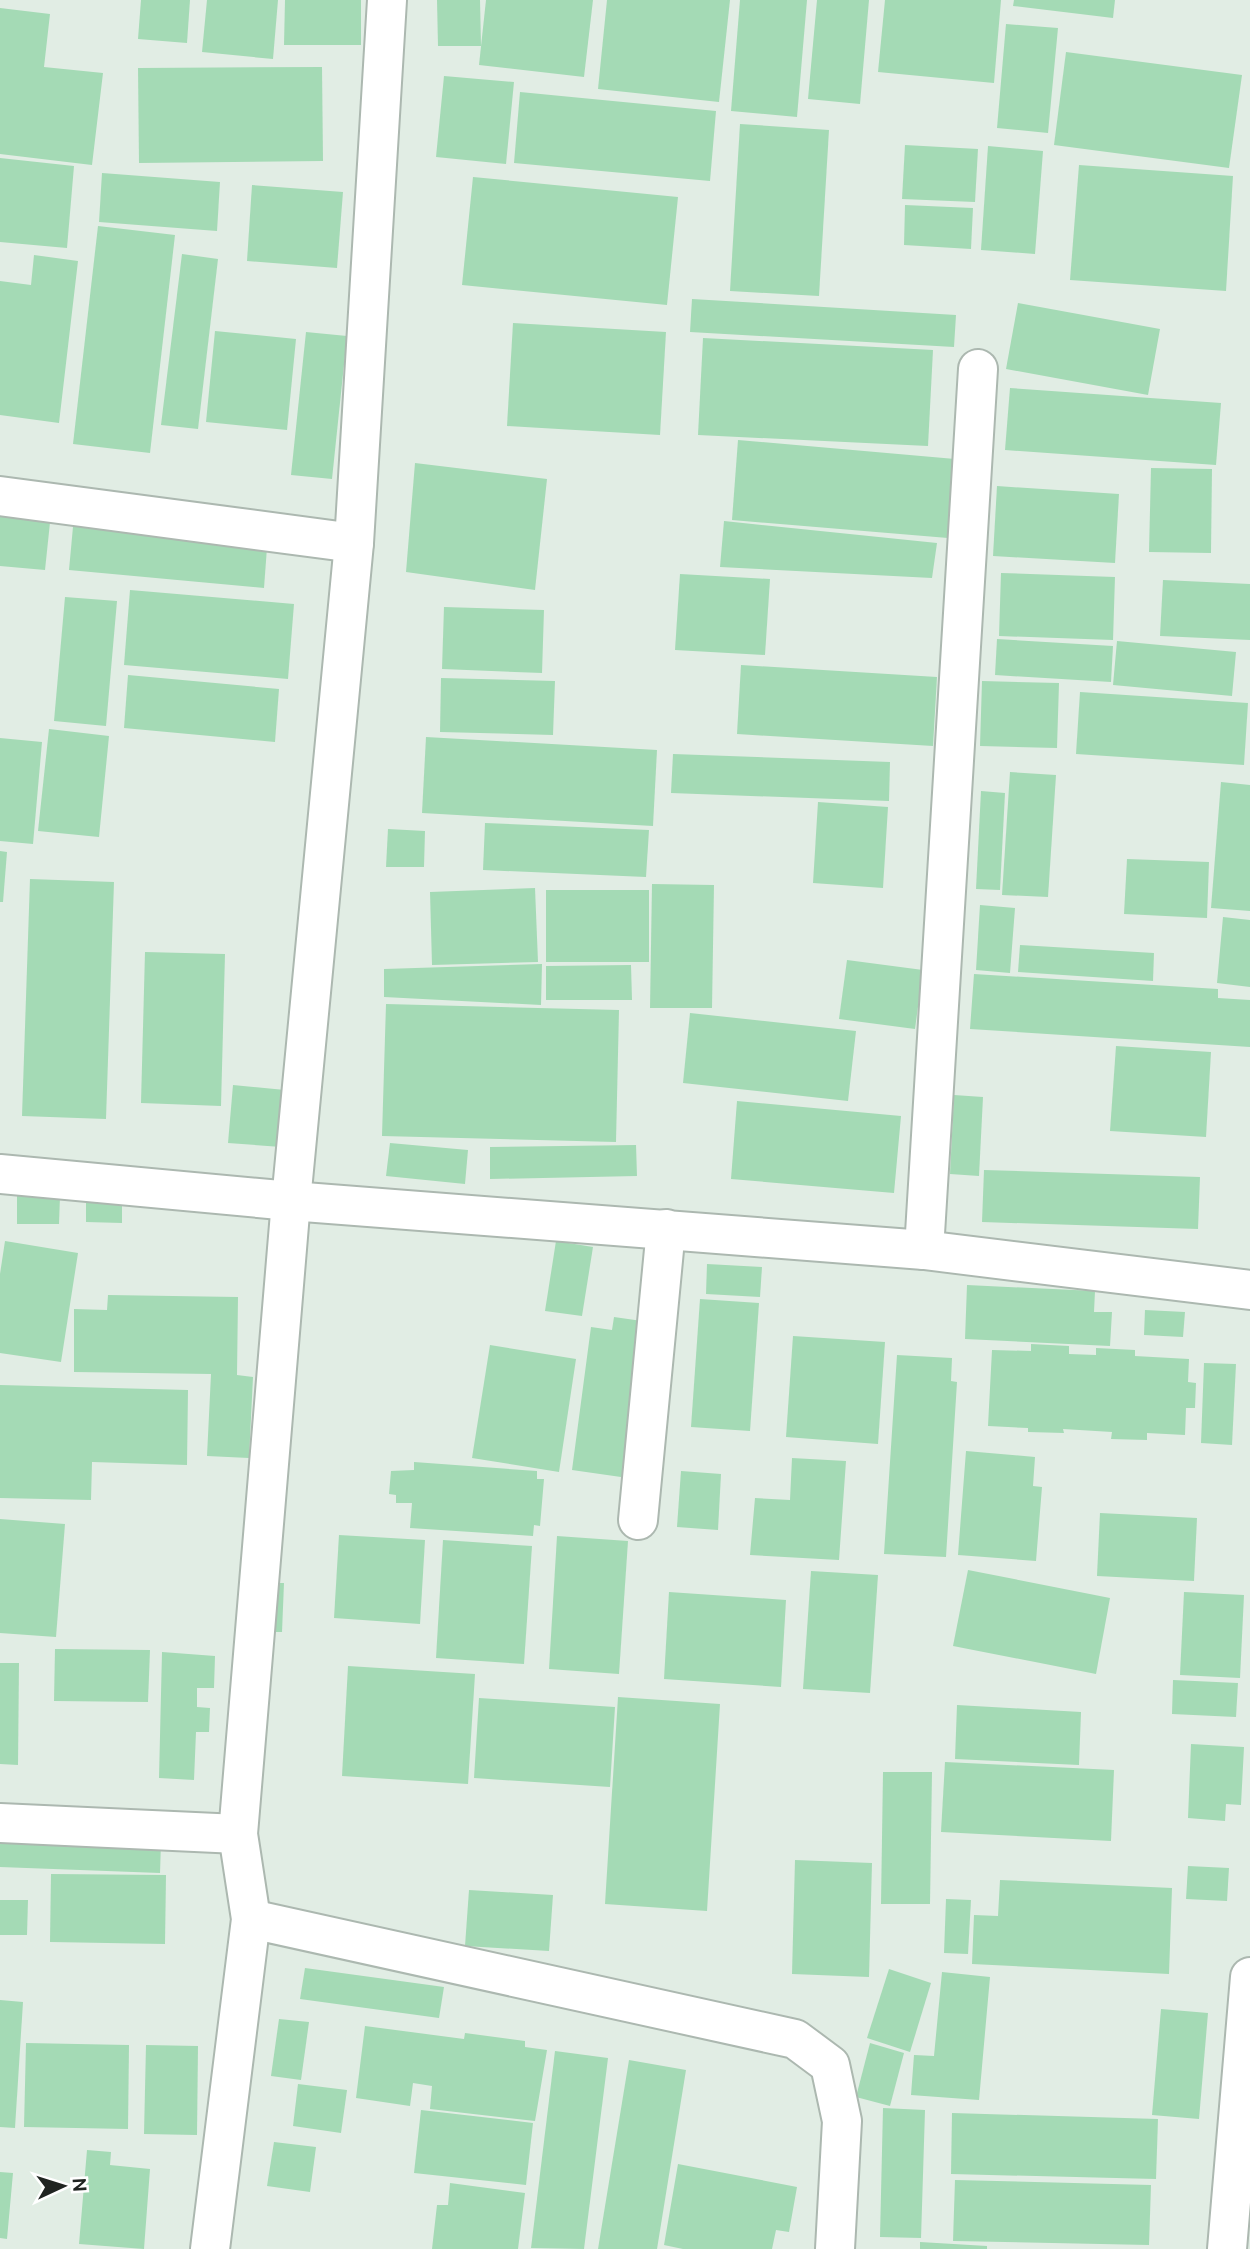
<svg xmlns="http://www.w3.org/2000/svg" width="1250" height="2249" font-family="Ubuntu,sans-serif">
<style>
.building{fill:#a4dab5}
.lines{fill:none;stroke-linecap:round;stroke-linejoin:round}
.street-casing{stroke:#acb8b0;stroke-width:42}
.street{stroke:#fff;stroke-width:38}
</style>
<rect width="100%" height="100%" fill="#e1ede4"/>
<!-- building -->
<g class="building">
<path d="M141,0H190L187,43L138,39Z"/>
<path d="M207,0H278L273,59L202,52Z"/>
<path d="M285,0H361V45H284Z"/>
<path d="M437,0H480L481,46H438Z"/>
<path d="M486,0H593L584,77L479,65Z"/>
<path d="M607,0H730L719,102L598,89Z"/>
<path d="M740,0H807L797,117L731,111Z"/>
<path d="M817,0H869L860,104L808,99Z"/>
<path d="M885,0H1001L994,83L878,72Z"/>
<path d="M1014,0H1115L1113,18L1013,6Z"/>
<path d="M0,8L50,14L44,67L103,73L92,165L0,154Z"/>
<path d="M1006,24L1058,28L1048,133L997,128Z"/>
<path d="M1066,52L1242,75L1229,168L1054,145Z"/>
<path d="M322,67L323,161L139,163L138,68Z"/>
<path d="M444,76L514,82L506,164L436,157Z"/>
<path d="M520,92L716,111L710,181L514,163Z"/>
<path d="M740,124L829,130L819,296L730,291Z"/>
<path d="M905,145L978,149L975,202L902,199Z"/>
<path d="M988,146L1043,151L1035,254L981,250Z"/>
<path d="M0,158L74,166L67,248L0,242Z"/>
<path d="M1079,165L1233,176L1226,291L1070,280Z"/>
<path d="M102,173L220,182L217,231L99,222Z"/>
<path d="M473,177L678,197L667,305L462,285Z"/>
<path d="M252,185L343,192L337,268L247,261Z"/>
<path d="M905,205L973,208L971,249L904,245Z"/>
<path d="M98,226L175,235L150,453L73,444Z"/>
<path d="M182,254L218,259L198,429L161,425Z"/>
<path d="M34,255L78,261L59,423L0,415V281L31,285Z"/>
<path d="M692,299L956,315L954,347L690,332Z"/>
<path d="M1018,303L1160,329L1148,395L1006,369Z"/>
<path d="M513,323L666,332L660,435L507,426Z"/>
<path d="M215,331L296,339L287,430L206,422Z"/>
<path d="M306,332L347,336L332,479L291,475Z"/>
<path d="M703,338L933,350L928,446L698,435Z"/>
<path d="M1010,388L1221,403L1216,465L1005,450Z"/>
<path d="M738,440L955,459L948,538L732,520Z"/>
<path d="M415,463L547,479L535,590L406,572Z"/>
<path d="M1151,468L1212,469L1211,553L1149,552Z"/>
<path d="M997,486L1119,494L1115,563L993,556Z"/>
<path d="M0,508L51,513L45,570L0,566Z"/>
<path d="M74,516L268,534L264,588L69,570Z"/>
<path d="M724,521L937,543L932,578L720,567Z"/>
<path d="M1001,573L1115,577L1113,640L999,636Z"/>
<path d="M680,574L770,579L765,655L675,650Z"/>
<path d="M1163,580L1250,584V640L1160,636Z"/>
<path d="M130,590L294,604L288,679L124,665Z"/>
<path d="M65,597L117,601L106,726L54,721Z"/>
<path d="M444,607L544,610L542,673L442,669Z"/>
<path d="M997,639L1113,646L1111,682L995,675Z"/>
<path d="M1117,641L1236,652L1232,696L1113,685Z"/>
<path d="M741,665L937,677L933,746L737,734Z"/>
<path d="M128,675L279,689L275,742L124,728Z"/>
<path d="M441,678L555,681L553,735L440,732Z"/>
<path d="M982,681L1059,683L1057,748L980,746Z"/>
<path d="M1080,692L1248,703L1244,765L1076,754Z"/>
<path d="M49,729L109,736L99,837L38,831Z"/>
<path d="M426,737L657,750L653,826L422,813Z"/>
<path d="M0,738L42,742L33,844L0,841Z"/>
<path d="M673,754L890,762L889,801L671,793Z"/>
<path d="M1010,772L1056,775L1048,897L1002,895Z"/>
<path d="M1221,782L1250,785V911L1211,908Z"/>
<path d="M981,791L1005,793L1000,890L976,889Z"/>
<path d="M818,802L888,807L883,888L813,883Z"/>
<path d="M485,823L649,830L646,877L483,870Z"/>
<path d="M388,829L425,831L424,867H386Z"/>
<path d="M0,851L7,852L3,902H0Z"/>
<path d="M1127,859L1209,862L1207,918L1124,914Z"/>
<path d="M30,879L114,882L106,1119L22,1116Z"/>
<path d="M652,884L714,885L712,1008H650Z"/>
<path d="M535,888L538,962L432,965L430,892Z"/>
<rect x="546" y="890" width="103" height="72"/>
<path d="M980,905L1015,908L1010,973L976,970Z"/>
<path d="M1223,917L1250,920V987L1217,983Z"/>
<path d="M1020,945L1154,953L1153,981L1018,972Z"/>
<path d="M145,952L225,954L221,1106L141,1103Z"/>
<path d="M847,960L923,970L915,1029L839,1019Z"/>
<path d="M542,964L541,1005L384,997V969Z"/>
<path d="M631,965L632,1000H546V966Z"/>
<path d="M974,974L1218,989V998L1250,1000V1047L970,1029Z"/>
<path d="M386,1004L619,1010L616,1142L382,1136Z"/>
<path d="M690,1013L856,1031L848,1101L683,1083Z"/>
<path d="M1116,1046L1211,1052L1206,1137L1110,1131Z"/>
<path d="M233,1085L285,1090L281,1147L228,1143Z"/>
<path d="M954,1095L983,1097L979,1176L950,1174Z"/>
<path d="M737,1101L901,1116L894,1193L731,1179Z"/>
<path d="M390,1143L468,1150L465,1184L386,1176Z"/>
<path d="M636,1145L637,1176L490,1179V1147Z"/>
<path d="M984,1170L1200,1177L1198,1229L982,1222Z"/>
<path d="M17,1195L60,1196L59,1224H17Z"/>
<path d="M86,1196L122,1197V1223L86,1222Z"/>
<path d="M5,1241L78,1253L61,1362L0,1353V1274Z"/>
<path d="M556,1241L593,1247L582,1316L545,1311Z"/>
<path d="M707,1264L762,1267L760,1297L706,1294Z"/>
<path d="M967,1285L1095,1291L1094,1312H1112L1110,1346L965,1339Z"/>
<path d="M108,1295L238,1297L237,1375L253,1377L249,1458L207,1456L211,1374L74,1372V1309L107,1310Z"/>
<path d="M700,1299L759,1303L750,1431L691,1427Z"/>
<path d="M1145,1310L1185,1312L1183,1337L1144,1335Z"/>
<path d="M614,1317L649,1322L628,1478L572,1470L591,1327L612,1330Z"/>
<path d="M793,1336L885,1342L878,1444L786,1437Z"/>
<path d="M1031,1344L1069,1346V1354L1096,1355V1348L1135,1350V1356L1189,1359L1188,1382L1196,1383L1195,1408H1186L1185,1435L1147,1433V1440L1111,1439L1112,1432L1063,1429L1064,1433L1028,1432V1428L988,1426L992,1350L1031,1351Z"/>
<path d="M490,1345L576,1359L559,1472L472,1458Z"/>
<path d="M897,1355L952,1358L951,1381L957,1382L946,1557L884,1554Z"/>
<path d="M1204,1363L1236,1364L1232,1445L1201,1443Z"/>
<path d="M0,1385L188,1390L187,1465L92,1462L91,1500L0,1498Z"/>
<path d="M966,1451L1035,1457L1033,1486L1042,1487L1036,1561L958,1555Z"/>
<path d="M792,1458L846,1461L839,1560L750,1555L755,1498L790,1500Z"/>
<path d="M414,1462L537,1471V1479H544L540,1526L534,1525L533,1536L410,1528L412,1503H396V1495L389,1494L391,1471L414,1470Z"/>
<path d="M681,1471L721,1474L718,1530L677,1527Z"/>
<path d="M1100,1513L1197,1518L1194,1581L1097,1576Z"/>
<path d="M0,1519L65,1524L56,1637L0,1633Z"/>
<path d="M339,1535L425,1540L420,1624L334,1618Z"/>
<path d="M557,1536L628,1541L619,1674L549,1669Z"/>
<path d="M443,1540L532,1546L524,1664L436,1658Z"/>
<path d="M968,1570L1110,1598L1096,1674L953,1646Z"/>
<path d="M811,1571L878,1575L870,1693L803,1689Z"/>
<path d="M267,1583H284L282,1632H266Z"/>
<path d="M669,1592L786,1600L781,1687L664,1679Z"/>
<path d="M1184,1592L1244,1595L1240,1678L1180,1675Z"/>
<path d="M55,1649L150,1650L148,1702L54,1701Z"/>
<path d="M162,1652L215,1656L214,1688H197V1707L210,1708L209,1732H196L194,1780L159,1778Z"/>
<path d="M0,1663H19L18,1765L0,1764Z"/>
<path d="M348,1666L475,1674L468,1784L342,1776Z"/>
<path d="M1173,1680L1238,1683L1236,1717L1172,1714Z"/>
<path d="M618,1697L720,1704L707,1911L605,1904Z"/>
<path d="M479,1698L615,1707L610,1787L474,1778Z"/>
<path d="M957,1705L1081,1712L1079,1765L955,1759Z"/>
<path d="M1191,1744L1244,1747L1241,1805L1226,1804L1225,1821L1188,1818Z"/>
<path d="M945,1762L1114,1770L1111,1841L941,1832Z"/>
<path d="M883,1772H932L930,1904H881Z"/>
<path d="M0,1833L161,1841L160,1873L0,1867Z"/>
<path d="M795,1860L872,1863L869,1977L792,1974Z"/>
<path d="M1188,1866L1229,1868L1227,1901L1186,1899Z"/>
<path d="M51,1874L166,1875L165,1944L50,1942Z"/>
<path d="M1000,1880L1172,1888L1169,1974L972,1964L974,1915L998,1916Z"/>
<path d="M469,1890L553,1895L549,1951L465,1946Z"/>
<path d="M946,1899L971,1900L968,1954L944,1953Z"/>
<path d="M0,1900H28L27,1935H0Z"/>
<path d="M305,1968L444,1987L439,2018L300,1999Z"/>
<path d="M889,1969L931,1983L910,2052L867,2038Z"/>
<path d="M942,1972L990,1977L979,2100L911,2095L914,2055L934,2056Z"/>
<path d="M0,2000L23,2002L15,2128L0,2127Z"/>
<path d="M1161,2009L1208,2013L1199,2119L1152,2115Z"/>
<path d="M279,2019L309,2022L301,2080L271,2076Z"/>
<path d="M365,2026L464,2039L465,2033L525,2041V2047L547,2050L535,2121L430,2109L432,2086L413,2083L410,2106L356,2098Z"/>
<path d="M26,2043L129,2045L128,2129L24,2127Z"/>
<path d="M870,2043L904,2053L890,2106L856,2097Z"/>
<path d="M146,2045L198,2046L197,2135L144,2134Z"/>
<path d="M555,2051L608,2058L584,2249L531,2248Z"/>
<path d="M629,2060L686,2070L657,2249H598Z"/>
<path d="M298,2084L347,2090L341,2133L293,2126Z"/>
<path d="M883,2108L925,2110L921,2238L880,2237Z"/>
<path d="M421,2110L533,2123L526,2185L414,2173Z"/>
<path d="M952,2113L1158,2119L1156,2179L951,2174Z"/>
<path d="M274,2142L316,2147L310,2192L267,2186Z"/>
<path d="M87,2150L111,2152L110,2165L150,2169L144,2249L79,2244Z"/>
<path d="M678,2164L797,2187L789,2232L776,2230L772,2249H683L664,2245Z"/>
<path d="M0,2172L13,2173L7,2239L0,2238Z"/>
<path d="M955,2180L1151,2185L1149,2245L953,2241Z"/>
<path d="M450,2183L525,2193L518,2249H432L437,2205H448Z"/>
<path d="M920,2242L987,2246V2249H920Z"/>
</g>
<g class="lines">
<defs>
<g id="street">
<path d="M0,496L354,543"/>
<path d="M0,1174L291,1201L924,1250L1250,1290"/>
<path d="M924,1250L978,369"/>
<path d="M638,1520L666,1229"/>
<path d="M0,1823L238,1834"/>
<path d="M251,1919L795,2039L830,2065L842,2121L835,2249"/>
<path d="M210,2249L251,1919L238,1834L291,1201L354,543L387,0"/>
<path d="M1227,2249L1250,1977"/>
</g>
</defs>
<!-- street casing -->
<use href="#street" class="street-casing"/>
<!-- street -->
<use href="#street" class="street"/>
</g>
<!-- north arrow -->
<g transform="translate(63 2186) rotate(86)" stroke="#ffffff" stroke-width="5" paint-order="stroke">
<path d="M0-5L12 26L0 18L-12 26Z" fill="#202421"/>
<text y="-10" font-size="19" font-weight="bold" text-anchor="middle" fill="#202421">N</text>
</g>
</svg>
